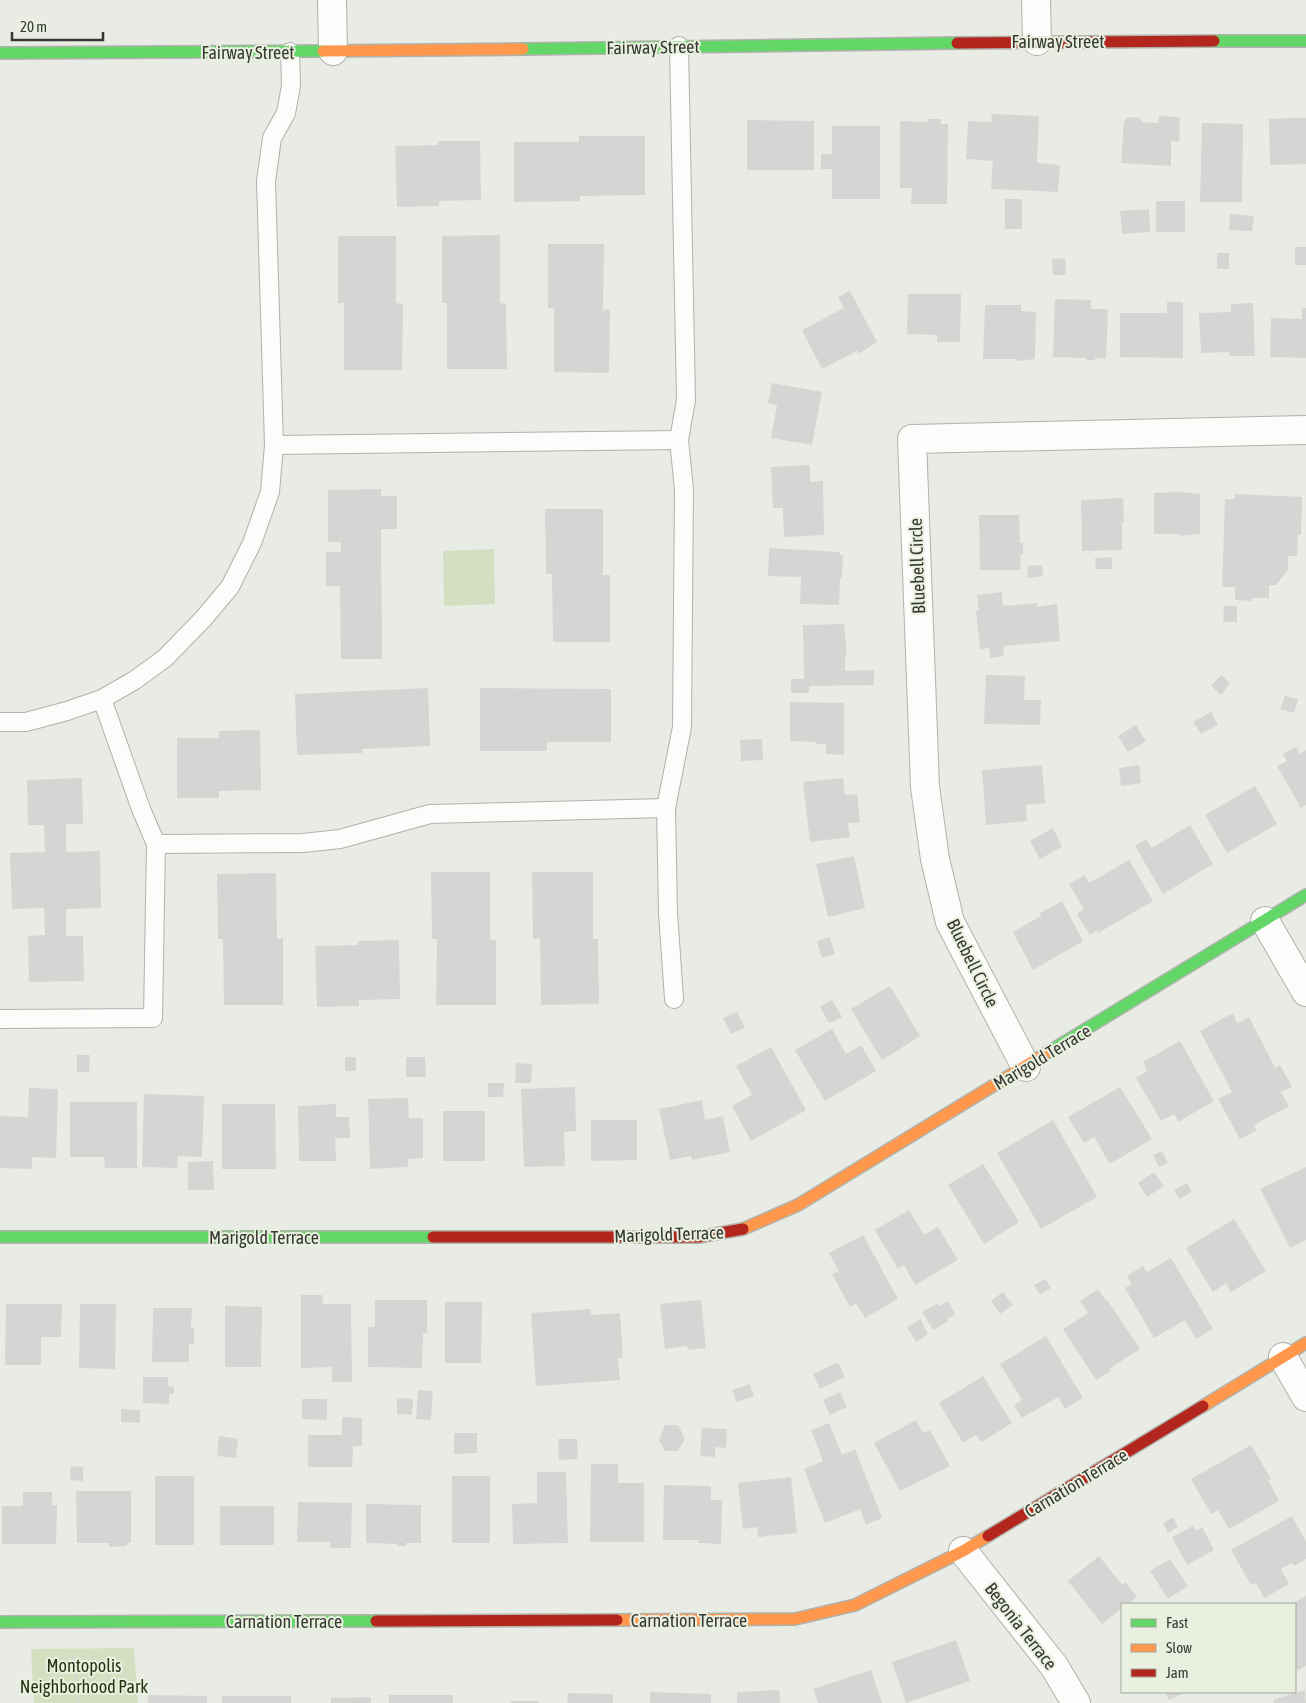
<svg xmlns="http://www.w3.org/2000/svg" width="1306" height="1703" font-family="'Asap Condensed',sans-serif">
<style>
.green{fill:#d4dfc1}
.building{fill:#d5d5d4}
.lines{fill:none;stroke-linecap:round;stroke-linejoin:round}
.lane-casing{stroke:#b0b2ac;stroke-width:20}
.street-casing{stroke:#b0b2ac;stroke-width:30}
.fast-casing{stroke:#b0b2ac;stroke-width:14}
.slow-casing{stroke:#b0b2ac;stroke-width:14}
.jam-casing{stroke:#b0b2ac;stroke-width:14}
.path{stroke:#d6d7d5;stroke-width:3;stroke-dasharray:4 2.5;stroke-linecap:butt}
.lane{stroke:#fcfcfb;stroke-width:18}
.street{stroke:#fcfcfb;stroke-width:28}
.fast{stroke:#63d668;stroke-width:11}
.slow{stroke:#ff974d;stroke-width:11}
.jam{stroke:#b3261e;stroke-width:11}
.labels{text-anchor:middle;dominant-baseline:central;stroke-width:4;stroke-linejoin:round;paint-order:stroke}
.street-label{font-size:18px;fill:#363832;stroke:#eaf0e0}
.park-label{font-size:18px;fill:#283211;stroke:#eaf0e0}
</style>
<rect width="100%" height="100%" fill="#e9ece4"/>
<!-- green -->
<g class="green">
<path d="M494,549L495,604L444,606L443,551Z"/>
<path d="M134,1648L138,1703H34L31,1649Z"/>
</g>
<!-- building -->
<g class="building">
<path d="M992,114L1039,116L1037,163L1060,165L1058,192L991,189L993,161L966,159L968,121L991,122Z"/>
<path d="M1159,116L1180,117L1179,142L1171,141V166L1121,163L1124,122L1127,117L1139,118L1142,122L1158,123Z"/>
<path d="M1288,118H1306V164L1270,165L1269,119Z"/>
<path d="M928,119H941V124H948L947,204H911L912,188H900V121L927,122Z"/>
<path d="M747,120L814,121V170H747Z"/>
<path d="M1202,123L1243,124L1242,202H1200Z"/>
<path d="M832,126H880V199H832V169H821V154H832Z"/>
<path d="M579,136H645V195L580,196V201L514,202V142H579Z"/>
<path d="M438,141H480L481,200L439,201V206L397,207L395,146L438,145Z"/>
<rect x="1005" y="199" width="17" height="30"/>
<rect x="1156" y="201" width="29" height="31"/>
<path d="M1149,209L1150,232L1122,234L1120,211Z"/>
<path d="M1230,214L1254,216L1252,231L1229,230Z"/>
<path d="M500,235V303L506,304L507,369H447V303H442V236Z"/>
<path d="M338,236H396V303L403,304L402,370H344V303H338Z"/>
<path d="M548,244H604L603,310L610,309L609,373L554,372V308H548Z"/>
<rect x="1295" y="247" width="11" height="18"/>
<rect x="1217" y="253" width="12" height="16"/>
<path d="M1065,258L1066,275H1053L1052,259Z"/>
<path d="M850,291L877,342L858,354L857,351L822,369L802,330L844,308L838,297Z"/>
<path d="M908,294H961L960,342H937V335L907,334Z"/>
<path d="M1055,299L1091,300V309H1108L1106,359L1095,358V360H1086V358L1053,357Z"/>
<path d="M1167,302H1183V358L1120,357V313H1167Z"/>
<path d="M1253,303L1255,356H1229V352L1201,353L1199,313L1231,312V304Z"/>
<path d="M985,305H1021V311L1036,312L1035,359L1016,361V359H983Z"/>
<path d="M1302,308H1306V358L1270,357L1271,318L1302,319Z"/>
<path d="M772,383L822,392L812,445L771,438L777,405L768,403Z"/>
<path d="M810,465V482L823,481L824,535L784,537L783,508H773L771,467Z"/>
<path d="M381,489V496H397V529H381L382,659H341L340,586H326V552H341V542H328V490Z"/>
<path d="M1177,492L1200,494V534L1180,536V534H1154V493Z"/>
<path d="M1235,494L1302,497L1301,535H1298L1297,556H1288V570L1276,585H1269V598H1252V601L1235,600V587H1222L1225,499H1235Z"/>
<path d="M1123,498L1124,522H1122V550L1082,551L1081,500Z"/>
<path d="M545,509H603V575H610V642H553L552,574H546Z"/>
<path d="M979,515H1019L1020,543H1023V554L1020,555L1021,570H980Z"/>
<path d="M769,548L840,552V555H843L842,577L840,578L839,605L800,604L801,577L768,576Z"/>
<path d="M1112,557V569H1096L1095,558Z"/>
<path d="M1042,565L1043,576L1028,578L1027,566Z"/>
<path d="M1002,592L1003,606L1037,603V607L1057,604L1060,641L1003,646L1004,656L990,658L989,648L980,649L976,611H979L977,595Z"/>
<path d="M1224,606H1237V622H1223Z"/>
<path d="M844,624L847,657H845V671L874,670V685L809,686V693H791V679H804L803,625Z"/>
<path d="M986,675L1025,676L1024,700H1041L1040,725L984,724Z"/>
<path d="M1221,675L1230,683L1221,695L1211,686Z"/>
<path d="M428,688L430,746L362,749V753L297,755L295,694Z"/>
<path d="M480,688L611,689V742H547V751H480Z"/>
<path d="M1285,696L1298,699L1294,713L1280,709Z"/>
<path d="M790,702L844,703V755L826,754V744H815L816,742L790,741Z"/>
<path d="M1211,712L1218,725L1201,734L1193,722Z"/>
<path d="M1136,725L1146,741L1128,752L1118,736Z"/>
<path d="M260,730L261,790L219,791V798H177V738H219V731Z"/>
<path d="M762,739L763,760L741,761L740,740Z"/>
<path d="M1296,747L1300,754L1306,750V805L1301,808L1277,766L1287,761L1283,754Z"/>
<path d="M1042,765L1045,803L1026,805L1027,821L986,825L982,770Z"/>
<path d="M1139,765L1141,783L1121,786L1119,768Z"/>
<path d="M82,778L83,824H66V852L100,851L101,908L66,909V936H83L84,981L29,982L28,936L45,935L44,908L12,909L10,853L45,852L44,825H28L27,780Z"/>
<path d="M843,778L845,795L857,794L860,822L848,823L850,837L810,842L803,782Z"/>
<path d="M1255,786L1277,824L1227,853L1205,815Z"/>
<path d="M1190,825L1213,864L1163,894L1135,846L1146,839L1152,848Z"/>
<path d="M1053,828L1062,847L1040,859L1030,841Z"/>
<path d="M854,856L865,908L828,917L816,864Z"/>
<path d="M1129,860L1153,901L1098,933L1097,930L1090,935L1077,914L1084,909L1069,884L1085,875L1089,883Z"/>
<path d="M431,872H490V940H496V1005H436L437,939H432Z"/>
<path d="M532,872H593V939H598L599,1004L541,1005L540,938L533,939Z"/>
<path d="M276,873L277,939L283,938V1005H224L223,939H218L217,874Z"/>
<path d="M1062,901L1083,941L1033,970L1013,932L1041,916L1040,913Z"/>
<path d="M830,937L835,954L822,958L817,941Z"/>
<path d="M399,940L400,999L359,1000V1006L317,1007L315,946L358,945V941Z"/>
<path d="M890,986L920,1036L882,1060L851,1009Z"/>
<path d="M832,1000L842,1017L829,1023L820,1007Z"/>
<path d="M737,1012L745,1028L731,1034L723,1018Z"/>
<path d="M1233,1013L1237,1023L1249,1017L1275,1068L1280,1065L1292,1087L1281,1092L1289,1106L1254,1125L1257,1130L1240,1139L1218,1099L1232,1092L1200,1031Z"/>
<path d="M832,1029L846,1054L861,1045L876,1071L825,1101L795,1050Z"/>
<path d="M1180,1041L1214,1101L1178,1122L1174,1114L1161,1121L1136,1078L1147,1071L1143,1062Z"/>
<path d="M771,1047L806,1110L751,1141L732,1106L752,1095L736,1066Z"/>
<path d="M77,1055H90L89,1072H77Z"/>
<rect x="345" y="1057" width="11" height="14"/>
<path d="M406,1057H425L426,1077H406Z"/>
<path d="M516,1063L532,1064L531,1083H515Z"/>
<path d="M488,1083H504L503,1097H488Z"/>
<path d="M575,1087L576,1131L564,1132L565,1166L524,1167L521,1089Z"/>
<path d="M1120,1087L1152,1139L1110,1164L1094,1137L1084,1143L1068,1117Z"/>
<path d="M29,1088L58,1089L56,1158L32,1157V1169L0,1168V1116L28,1117Z"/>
<path d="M144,1094L204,1096L202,1157L178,1156L177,1168L142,1167Z"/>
<path d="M408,1098L409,1118H423V1158L408,1159V1167L370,1169L368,1099Z"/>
<path d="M702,1100L705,1120L723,1116L730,1152L692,1160L691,1156L670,1160L659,1109Z"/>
<path d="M70,1102H137V1168H105L104,1157H70Z"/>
<path d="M222,1104H275L276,1169H222Z"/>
<path d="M336,1104V1117H349L350,1138H335L336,1161H299L298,1106Z"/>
<rect x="443" y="1111" width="42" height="50"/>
<path d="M591,1120H637V1160L591,1161Z"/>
<path d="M1053,1120L1097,1197L1041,1229L997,1153Z"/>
<path d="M1162,1151L1168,1163L1159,1167L1153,1155Z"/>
<path d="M213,1161L214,1190H188V1162Z"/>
<path d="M983,1164L1019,1222L984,1244L948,1185Z"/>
<path d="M1306,1167V1240L1290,1248L1260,1189Z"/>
<path d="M1154,1172L1164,1186L1147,1197L1138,1183Z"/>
<path d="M1187,1183L1192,1192L1179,1199L1174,1190Z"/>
<path d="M909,1210L924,1235L938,1227L958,1260L915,1285L904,1265L898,1269L875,1230Z"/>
<path d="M1234,1219L1266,1271L1231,1292L1226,1283L1213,1292L1186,1248Z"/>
<path d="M863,1235L898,1299L865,1318L856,1303L850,1307L832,1274L839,1271L829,1253Z"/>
<path d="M1171,1258L1213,1329L1196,1339L1185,1320L1154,1338L1125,1288L1132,1284L1127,1276L1143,1266L1147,1272Z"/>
<path d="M1045,1279L1051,1288L1040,1295L1034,1285Z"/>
<path d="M1098,1289L1106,1301L1107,1300L1140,1349L1109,1369L1111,1371L1096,1380L1063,1329L1088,1313L1080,1301Z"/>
<path d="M1003,1292L1013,1305L1000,1314L991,1301Z"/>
<path d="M301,1295H322L323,1304H351L352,1382H332V1367L301,1368Z"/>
<path d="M375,1300H427V1333H423L422,1368L368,1367V1327H375Z"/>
<path d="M701,1300L706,1348L688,1350L687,1346L665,1349L660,1304Z"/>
<path d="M948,1301L955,1314L947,1319L948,1321L933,1330L922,1312L938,1303L940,1306Z"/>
<path d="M445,1302H482L481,1363H445Z"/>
<path d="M6,1304H62L61,1337H41V1365H5Z"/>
<path d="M80,1304H116L115,1369L79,1368Z"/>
<path d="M225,1306L262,1307L261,1367H225Z"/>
<path d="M153,1308H192L191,1328H194V1344H189V1362H152Z"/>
<path d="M591,1309V1315L620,1313L623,1358H618L620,1380L536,1386L531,1313Z"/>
<path d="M920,1319L928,1334L916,1342L907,1327Z"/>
<path d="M1046,1336L1083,1398L1065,1409L1058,1397L1022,1418L1014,1405L1022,1400L1000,1364Z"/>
<path d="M838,1362L845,1377L820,1389L813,1374Z"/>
<path d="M983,1376L1012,1423L981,1442L976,1435L963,1443L939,1403Z"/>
<path d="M143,1377H168V1386L174,1387V1394H169V1404L143,1403Z"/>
<path d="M750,1384L754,1396L737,1402L732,1390Z"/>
<path d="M418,1390L433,1391L431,1420L416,1419Z"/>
<path d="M840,1392L847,1407L830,1415L823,1400Z"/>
<path d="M397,1398L413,1399L412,1415L397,1414Z"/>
<path d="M302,1399H327V1420L302,1419Z"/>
<path d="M121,1409L140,1410V1423L121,1422Z"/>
<path d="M342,1417L362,1418V1446H353L352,1467H308V1435H342Z"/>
<path d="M916,1420L923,1433L930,1430L950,1466L900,1491L874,1443Z"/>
<path d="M829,1423L842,1455L855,1449L882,1518L866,1525L860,1509L825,1523L804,1469L823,1461L811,1430Z"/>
<path d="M665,1425H678L685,1439L678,1451H665L659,1440Z"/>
<path d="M702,1428L727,1429L726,1448L715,1447V1457L700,1456Z"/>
<path d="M454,1433H477V1453L454,1454Z"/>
<path d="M219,1436L238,1439L236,1458L217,1456Z"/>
<path d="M558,1439H577L578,1459L559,1460Z"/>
<path d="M1251,1445L1271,1479L1268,1480L1279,1501L1229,1529L1218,1510L1211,1514L1191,1479Z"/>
<path d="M591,1464H618V1483H644V1542H590Z"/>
<path d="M71,1466L83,1467V1481L70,1480Z"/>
<path d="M537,1472H566L568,1543L513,1544L512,1504L537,1503Z"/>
<rect x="155" y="1476" width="39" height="69"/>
<rect x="452" y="1476" width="38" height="67"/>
<path d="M791,1477L797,1533L758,1537L757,1527L743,1529L738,1483Z"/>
<path d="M664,1485L711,1486V1500H722L721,1544L698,1543V1540H663Z"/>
<path d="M76,1491H131V1543H127V1546L109,1547V1543H77Z"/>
<path d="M23,1492H52V1505H57L56,1544H2V1506H23Z"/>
<path d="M298,1502L352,1503L351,1548H330V1542H297Z"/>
<path d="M366,1504L421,1505V1543H406V1546H397V1544L366,1543Z"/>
<rect x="220" y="1506" width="54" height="39"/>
<path d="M1292,1516L1306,1542V1559L1294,1566L1292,1563L1281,1569L1289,1584L1264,1598L1256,1583L1251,1585L1231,1550Z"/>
<path d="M1173,1517L1178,1527L1168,1533L1163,1523Z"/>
<path d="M1193,1526L1196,1531L1202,1527L1214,1550L1187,1565L1172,1537Z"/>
<path d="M1099,1556L1122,1585L1125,1582L1137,1597L1127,1604H1122V1608L1102,1624L1068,1581Z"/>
<path d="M1170,1559L1188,1586L1168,1599L1150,1571Z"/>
<path d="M1306,1596V1666L1298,1670L1295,1665V1604H1292Z"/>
<path d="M956,1640L970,1681L906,1703L892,1662Z"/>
<path d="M871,1670L882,1703H818L813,1689Z"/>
<path d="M779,1690L780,1703H737V1692Z"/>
<path d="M1305,1690L1306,1703H1274L1273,1700Z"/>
<path d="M650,1692L711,1694V1703H650Z"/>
<path d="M1165,1692H1186L1169,1700Z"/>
<path d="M568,1693L613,1694V1703H567Z"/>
<path d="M148,1695L207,1696V1703H148Z"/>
<rect x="389" y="1695" width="64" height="8"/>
<rect x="222" y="1696" width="69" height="7"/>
<path d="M371,1697V1703H331V1698Z"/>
<rect x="511" y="1701" width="28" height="2"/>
</g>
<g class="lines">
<defs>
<g id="lane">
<path d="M274,445L679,440"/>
<path d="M0,722H26L67,711L102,699L135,680L165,658L203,619L230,587L252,543L270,492L274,445L266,181L272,138L286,113L291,86L290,52"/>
<path d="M156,844L303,843L340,839L430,814L666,808"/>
<path d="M674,999L668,913L666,808L682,727L684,489L679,440L686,400L679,46"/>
<path d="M0,1019L153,1018L156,844L141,809L102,699"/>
</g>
<g id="street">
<path d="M332,0L333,51"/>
<path d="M1036,0L1037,41"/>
<path d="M1265,921L1306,992"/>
<path d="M1026,1067L950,922L935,859L925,787L912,439L1306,430"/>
<path d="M1283,1357L1306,1397"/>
<path d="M963,1551L1054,1666L1076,1703"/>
</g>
<g id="fast">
<path d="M1214,41H1306"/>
<path d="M523,49L957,43"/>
<path d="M0,53L323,51"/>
<path d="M1045,1054L1306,895"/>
<path d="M0,1237H433"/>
<path d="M0,1622L376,1621"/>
</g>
<g id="slow">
<path d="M323,51L523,49"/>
<path d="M743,1229L798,1205L1045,1054"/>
<path d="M1203,1406L1306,1343"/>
<path d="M617,1620L795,1619L855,1605L963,1551L988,1536"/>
</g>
<g id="jam">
<path d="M957,43L1214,41"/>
<path d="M433,1237H698L743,1229"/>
<path d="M988,1536L1203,1406"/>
<path d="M376,1621L617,1620"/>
</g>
</defs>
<!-- lane casing -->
<use href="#lane" class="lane-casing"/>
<!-- street casing -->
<use href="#street" class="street-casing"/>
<!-- fast casing -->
<use href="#fast" class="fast-casing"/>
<!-- slow casing -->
<use href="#slow" class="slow-casing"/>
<!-- jam casing -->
<use href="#jam" class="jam-casing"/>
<!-- path -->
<path class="path" d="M73,1655L79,1703"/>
<!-- lane -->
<use href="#lane" class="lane"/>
<!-- street -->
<use href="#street" class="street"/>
<!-- fast -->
<use href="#fast" class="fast"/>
<!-- slow -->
<use href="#slow" class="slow"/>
<!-- jam -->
<use href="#jam" class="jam"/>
</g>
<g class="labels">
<!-- street labels -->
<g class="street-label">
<text x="1058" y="41">Fairway Street</text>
<text transform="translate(653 47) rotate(-1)">Fairway Street</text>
<text x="248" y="52">Fairway Street</text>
<text transform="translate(917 566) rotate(-92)">Bluebell Circle</text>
<text transform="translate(973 963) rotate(64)">Bluebell Circle</text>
<text transform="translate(1042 1057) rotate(-31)">Marigold Terrace</text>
<text transform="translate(669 1234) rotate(-2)">Marigold Terrace</text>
<text x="264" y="1237">Marigold Terrace</text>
<text transform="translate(1076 1483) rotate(-31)">Carnation Terrace</text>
<text x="689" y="1620">Carnation Terrace</text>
<text x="284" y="1621">Carnation Terrace</text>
<text transform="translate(1021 1626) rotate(52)">Begonia Terrace</text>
</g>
<!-- park labels -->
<g class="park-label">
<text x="84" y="1665">Montopolis<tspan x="84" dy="21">Neighborhood Park</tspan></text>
</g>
</g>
<!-- legend -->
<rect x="1121" y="1603" width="175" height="90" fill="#eaf0e0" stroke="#a2a69a"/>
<rect x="1131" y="1619" width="25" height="8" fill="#63d668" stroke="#a2a69a"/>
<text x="1166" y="1628" font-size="15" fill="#363832">Fast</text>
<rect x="1131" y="1644" width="25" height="8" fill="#ff974d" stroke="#a2a69a"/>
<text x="1166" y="1653" font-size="15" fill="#363832">Slow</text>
<rect x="1131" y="1669" width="25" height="8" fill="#b3261e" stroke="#a2a69a"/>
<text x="1166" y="1678" font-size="15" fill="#363832">Jam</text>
<!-- scale -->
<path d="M12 32v8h91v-8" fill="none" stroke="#363832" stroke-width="2.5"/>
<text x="20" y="32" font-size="15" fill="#363832" stroke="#eaf0e0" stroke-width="4" paint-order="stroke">20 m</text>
</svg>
